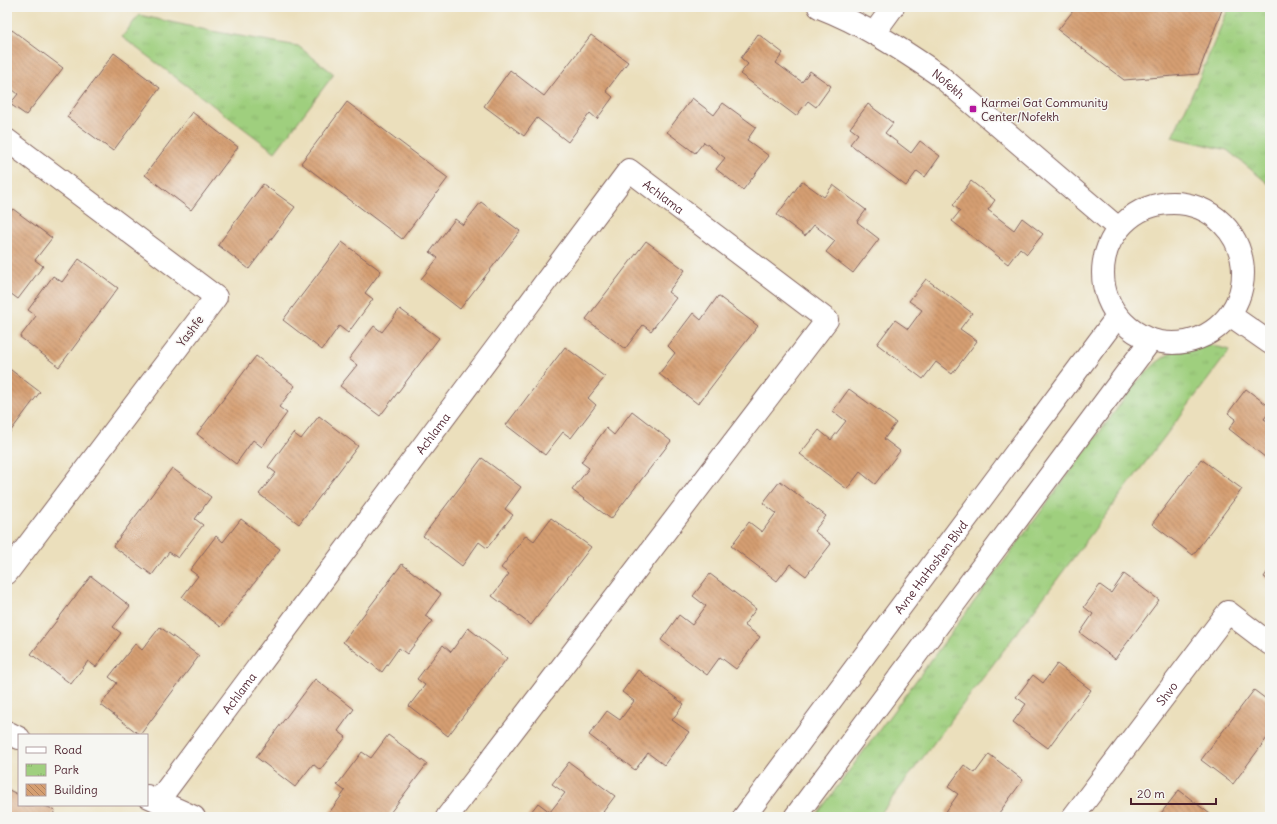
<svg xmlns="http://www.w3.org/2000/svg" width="1277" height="824" font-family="Delius,sans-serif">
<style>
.park{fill:url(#park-tufts);stroke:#747754}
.building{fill:url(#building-back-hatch)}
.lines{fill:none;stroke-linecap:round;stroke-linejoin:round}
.minor-casing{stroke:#82625e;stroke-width:24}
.minor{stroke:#fff;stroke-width:22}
.poi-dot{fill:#b5179e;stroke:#f6f6f2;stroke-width:1.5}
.labels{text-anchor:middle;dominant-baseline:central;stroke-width:3;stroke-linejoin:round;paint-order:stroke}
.street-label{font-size:12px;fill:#4a1f2b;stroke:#f6f6f2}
.poi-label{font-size:12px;fill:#4a1f2b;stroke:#f6f6f2;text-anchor:start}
</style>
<defs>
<pattern id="park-tufts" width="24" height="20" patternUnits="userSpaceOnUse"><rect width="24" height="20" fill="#9fcf7e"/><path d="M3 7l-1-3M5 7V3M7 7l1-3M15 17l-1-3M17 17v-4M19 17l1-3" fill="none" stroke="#8ab16d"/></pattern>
<pattern id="building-back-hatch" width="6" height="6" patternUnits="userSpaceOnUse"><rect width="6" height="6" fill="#d59f72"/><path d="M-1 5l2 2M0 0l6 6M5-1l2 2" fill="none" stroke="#af815e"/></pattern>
</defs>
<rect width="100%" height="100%" fill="#f6f6f2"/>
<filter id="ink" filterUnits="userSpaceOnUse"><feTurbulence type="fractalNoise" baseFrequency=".025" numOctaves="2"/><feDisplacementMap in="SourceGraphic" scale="8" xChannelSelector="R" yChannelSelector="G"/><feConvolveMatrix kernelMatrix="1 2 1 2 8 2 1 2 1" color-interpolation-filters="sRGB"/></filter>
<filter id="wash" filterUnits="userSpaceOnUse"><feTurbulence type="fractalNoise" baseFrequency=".012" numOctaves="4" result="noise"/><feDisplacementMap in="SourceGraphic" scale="16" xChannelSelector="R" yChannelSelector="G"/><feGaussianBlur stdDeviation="0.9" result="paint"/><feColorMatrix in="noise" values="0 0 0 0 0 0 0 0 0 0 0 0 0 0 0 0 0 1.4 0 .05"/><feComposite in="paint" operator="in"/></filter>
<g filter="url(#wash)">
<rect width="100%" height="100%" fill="#ebdfbc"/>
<!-- park -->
<g class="park">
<path d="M1229,7H1270V185L1227,150L1172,137L1196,86Z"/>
<path d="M139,15L211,31L298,46L334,74L275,152L122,37Z"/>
<path d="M1203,343L1230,350L878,817H815L1136,383L1156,363L1180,346Z"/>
</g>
<g id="blocks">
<!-- building -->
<g class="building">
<path d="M1076,7H1223L1198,74L1124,80L1058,30Z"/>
<path d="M12,30L63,68L26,115L10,104L18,94L7,85V37Z"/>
<path d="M758,34L783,53L776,63L802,82L810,71L831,86L816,107L808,101L796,116L740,74L748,64L741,58Z"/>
<path d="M591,35L628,62L606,91L613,97L597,119L590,113L568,142L537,118L524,136L484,106L510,70L544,96Z"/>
<path d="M114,53L160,88L113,151L67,117Z"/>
<path d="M692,98L714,115L723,103L756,127L747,140L769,156L743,190L716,169L725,158L704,142L695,153L667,132Z"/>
<path d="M347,102L448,178L402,239L301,163Z"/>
<path d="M868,104L893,123L885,133L911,153L920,141L940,156L925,177L917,171L906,186L850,144L858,134L850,128Z"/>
<path d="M192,112L238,147L191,210L145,175Z"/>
<path d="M802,181L824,197L833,185L866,210L857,222L879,239L853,273L826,252L835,241L814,225L805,236L777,215Z"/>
<path d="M971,181L995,200L988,210L1014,230L1022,218L1043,234L1027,254L1020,248L1008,264L952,221L960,211L953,205Z"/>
<path d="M263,184L295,207L249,269L218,245Z"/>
<path d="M481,202L520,231L460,309L421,279L438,258L430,252L455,219L463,225Z"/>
<path d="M13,209L52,238L35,260L43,266L18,299L10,293L7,298V216Z"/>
<path d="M646,241L685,270L668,292L676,298L651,331L643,325L625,349L586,319Z"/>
<path d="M342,242L381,271L365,293L373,299L348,333L339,326L322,350L283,320Z"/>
<path d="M79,259L118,288L59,367L20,337L36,316L28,310L53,276L62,282Z"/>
<path d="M926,279L972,313L960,329L977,341L952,374L936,362L923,379L877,344L895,320L908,329L922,310L909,301Z"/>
<path d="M718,296L758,326L698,404L659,374L675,353L668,346L693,313L701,320Z"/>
<path d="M400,309L439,338L380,416L340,386L357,365L349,359L374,326L382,332Z"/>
<path d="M565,347L605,377L588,398L596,405L571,438L563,432L545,455L506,425Z"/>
<path d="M256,356L295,386L279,407L287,413L262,447L253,440L236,464L197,434Z"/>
<path d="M7,367L40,392L7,436Z"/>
<path d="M849,389L896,423L884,439L900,451L875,484L860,472L847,489L800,454L819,430L831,440L846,421L833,411Z"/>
<path d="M1246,389L1270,407V411L1264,419L1270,423V461L1229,429L1236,419L1228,413Z"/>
<path d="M632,411L671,441L611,519L572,490L589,468L581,462L606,428L614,435Z"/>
<path d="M319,416L358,446L299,524L259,494L276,473L268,467L293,433L301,439Z"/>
<path d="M482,458L521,487L505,509L513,515L487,548L479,542L462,566L423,536Z"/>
<path d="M1201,459L1242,489L1193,555L1152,524Z"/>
<path d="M172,468L211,497L195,519L203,525L178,558L169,552L152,575L113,546Z"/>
<path d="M780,481L826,516L814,531L831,544L806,576L790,564L777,581L731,546L749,522L762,532L776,513L763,503Z"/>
<path d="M551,518L591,547L531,625L492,596L509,574L501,568L526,535L534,541Z"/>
<path d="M241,519L280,549L221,627L182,597L198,576L190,570L216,536L223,542Z"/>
<path d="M402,564L441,594L425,616L433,621L407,654L399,648L382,672L343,642Z"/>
<path d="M1270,568V581L1264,577Z"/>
<path d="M710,574L756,609L744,625L760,637L736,669L720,657L707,675L661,640L679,615L692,625L706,606L693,596Z"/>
<path d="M1124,574L1159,600L1115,659L1080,633L1093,614L1084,607L1100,585L1111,593Z"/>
<path d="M91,576L130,606L113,627L121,633L96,667L88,661L71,684L31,654Z"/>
<path d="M160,627L199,656L140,735L101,705L117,683L109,677L135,644L142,650Z"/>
<path d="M468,628L507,658L448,736L409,706L425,685L417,679L443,645L451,652Z"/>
<path d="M1057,664L1091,690L1048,748L1013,722L1026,704L1016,697L1033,675L1043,683Z"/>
<path d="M638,670L684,704L672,720L689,732L664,765L648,753L635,770L589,735L607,711L620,720L634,701L622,692Z"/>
<path d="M315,679L354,709L338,731L346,737L320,770L313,764L295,787L256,757Z"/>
<path d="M1254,690L1270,702V734L1233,784L1201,760Z"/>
<path d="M388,735L427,764L387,817H334L329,813L345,791L337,785L362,752L371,758Z"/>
<path d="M989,754L1023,780L996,817H950L945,813L958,794L948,787L964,765L975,773Z"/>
<path d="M569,762L615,796L603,812L610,817H527L538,803L550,812L565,793L552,784Z"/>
<path d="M9,790L19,795V805H43L55,810L52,817H7V794Z"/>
<path d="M1179,790L1210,814L1208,817H1158Z"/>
</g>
</g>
</g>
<g filter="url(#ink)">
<use href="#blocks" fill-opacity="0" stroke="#82625e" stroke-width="1"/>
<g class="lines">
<defs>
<g id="minor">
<path id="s1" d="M819,7C863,24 901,49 939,75L1118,228"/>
<path d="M874,33L893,7"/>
<path d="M7,140L216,297L7,573"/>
<circle cx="1173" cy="273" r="70"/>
<path d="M1230,315L1270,343"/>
<path d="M7,732L19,738"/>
<path d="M147,796L194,817"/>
<path id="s2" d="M158,801L629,170L827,320L447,817"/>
<path id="s3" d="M744,817L1117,317"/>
<path d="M795,817L1151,340"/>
<path id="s4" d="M1073,817L1228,612L1270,644"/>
</g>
</defs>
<!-- minor casing -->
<use href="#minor" class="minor-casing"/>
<!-- minor -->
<use href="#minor" class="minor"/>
</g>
</g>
<!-- markers -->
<rect class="poi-dot" x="969" y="105" width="8" height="8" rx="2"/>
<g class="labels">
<!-- street labels -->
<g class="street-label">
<text stroke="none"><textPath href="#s1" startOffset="151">Nofekh</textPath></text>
<text stroke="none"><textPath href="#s2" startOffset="831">Achlama</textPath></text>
<text transform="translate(190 331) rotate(-53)">Yashfe</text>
<text stroke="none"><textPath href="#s2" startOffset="459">Achlama</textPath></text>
<text stroke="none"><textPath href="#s3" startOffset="312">Avne HaHoshen Blvd</textPath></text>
<text stroke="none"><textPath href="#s2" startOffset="135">Achlama</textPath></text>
<text stroke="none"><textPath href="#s4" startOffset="155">Shvo</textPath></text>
</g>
<!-- poi labels -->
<g class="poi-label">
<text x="981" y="102">Karmei Gat Community<tspan x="981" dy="14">Center/Nofekh</tspan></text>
</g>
</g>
<!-- margin -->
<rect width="1277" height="824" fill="none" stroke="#f6f6f2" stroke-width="24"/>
<!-- legend -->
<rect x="18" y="734" width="130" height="72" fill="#f6f6f2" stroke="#b1a0a2"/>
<rect x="26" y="747" width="20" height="6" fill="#ffffff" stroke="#b1a0a2"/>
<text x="54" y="754" font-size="12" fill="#4a1f2b">Road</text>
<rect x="26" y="764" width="20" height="12" fill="url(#park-tufts)" stroke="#b1a0a2"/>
<text x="54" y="774" font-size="12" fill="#4a1f2b">Park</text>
<rect x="26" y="784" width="20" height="12" fill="url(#building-back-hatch)" stroke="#b1a0a2"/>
<text x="54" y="794" font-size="12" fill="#4a1f2b">Building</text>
<!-- scale -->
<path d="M1131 798v6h85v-6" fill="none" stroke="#4a1f2b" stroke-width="2"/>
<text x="1137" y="798" font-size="12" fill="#4a1f2b" stroke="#f6f6f2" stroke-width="3" paint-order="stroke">20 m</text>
</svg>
